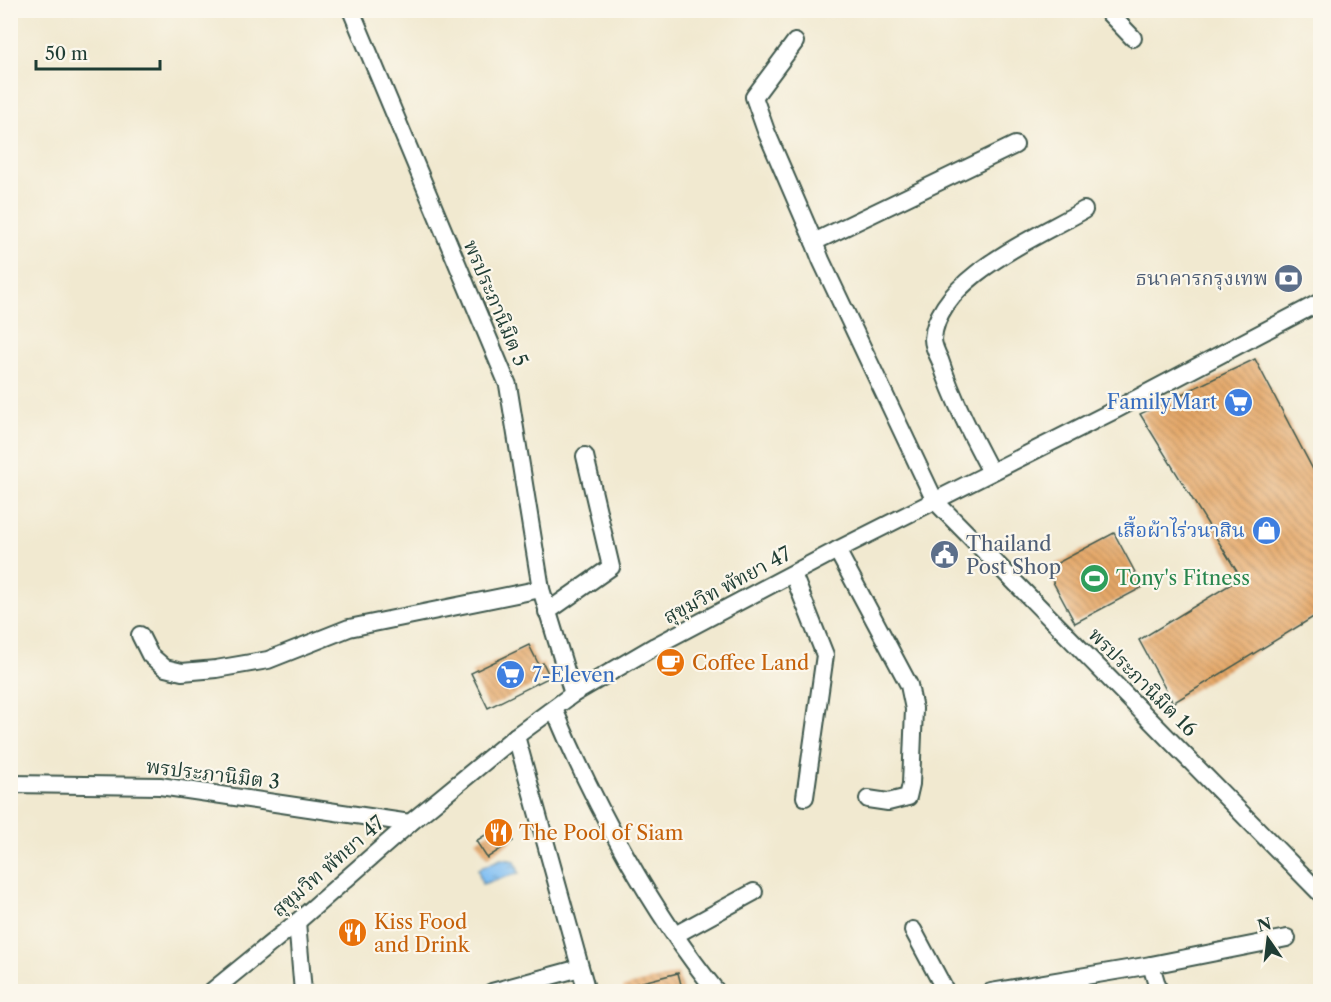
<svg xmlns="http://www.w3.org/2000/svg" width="1331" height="1002" font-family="'Libre Caslon Text','Noto Serif Thai',serif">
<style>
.water{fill:url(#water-ripples);stroke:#4f7e94;stroke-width:1.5}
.building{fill:url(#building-back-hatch)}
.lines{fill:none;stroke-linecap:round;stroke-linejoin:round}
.minor-casing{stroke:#3e574b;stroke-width:20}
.minor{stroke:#fff;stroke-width:16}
.labels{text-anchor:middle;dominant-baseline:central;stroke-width:4.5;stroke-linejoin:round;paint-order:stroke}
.service-label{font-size:20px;fill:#4e5e75;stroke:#fbf7ec;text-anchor:end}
.street-label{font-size:20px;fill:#1f3d34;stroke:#fbf7ec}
.shop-label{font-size:20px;fill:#366cbe;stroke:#fbf7ec;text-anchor:end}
.leisure-label{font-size:20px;fill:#27864d;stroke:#fbf7ec;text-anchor:start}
.food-label{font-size:20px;fill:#c56008;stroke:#fbf7ec;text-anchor:start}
</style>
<defs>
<pattern id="water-ripples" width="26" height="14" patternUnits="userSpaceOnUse" patternTransform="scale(1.5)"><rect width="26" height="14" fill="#7fbef3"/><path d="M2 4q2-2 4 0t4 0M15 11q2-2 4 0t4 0" fill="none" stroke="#679cc6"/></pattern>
<pattern id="building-back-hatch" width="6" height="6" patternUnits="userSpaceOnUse" patternTransform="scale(1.5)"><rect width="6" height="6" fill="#e5a767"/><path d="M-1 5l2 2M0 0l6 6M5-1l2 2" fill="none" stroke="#b98956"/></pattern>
</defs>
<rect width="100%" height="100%" fill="#fbf7ec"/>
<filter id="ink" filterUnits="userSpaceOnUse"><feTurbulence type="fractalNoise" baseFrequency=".0167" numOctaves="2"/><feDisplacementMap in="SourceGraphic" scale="12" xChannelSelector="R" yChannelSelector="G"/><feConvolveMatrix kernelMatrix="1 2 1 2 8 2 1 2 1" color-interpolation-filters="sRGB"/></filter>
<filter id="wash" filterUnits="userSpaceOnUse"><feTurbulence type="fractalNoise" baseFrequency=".008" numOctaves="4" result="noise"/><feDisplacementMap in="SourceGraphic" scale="24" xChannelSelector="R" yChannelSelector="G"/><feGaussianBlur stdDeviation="1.35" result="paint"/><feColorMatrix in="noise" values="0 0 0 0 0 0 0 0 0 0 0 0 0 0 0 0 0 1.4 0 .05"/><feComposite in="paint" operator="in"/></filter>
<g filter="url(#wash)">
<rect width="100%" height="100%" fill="#f1e9d0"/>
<!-- water -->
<path class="water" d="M501,859L515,861L519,873L482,884L478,869Z"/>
<g id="blocks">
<!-- building -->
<g class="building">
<path d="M1255,359L1320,483V613L1173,703L1139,640L1241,578L1140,414Z"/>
<path d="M1114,533L1143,587L1075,623L1046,569Z"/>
<path d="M529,645L539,665L543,663L550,677L488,708L471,673Z"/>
<path d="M502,824L513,841L487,858L476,841Z"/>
<path d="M678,973L683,992H624L623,987Z"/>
</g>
</g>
</g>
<g filter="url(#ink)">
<use href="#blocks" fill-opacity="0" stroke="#3e574b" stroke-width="1.5"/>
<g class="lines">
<defs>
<g id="minor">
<path d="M351,10L508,385L541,589L573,694"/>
<path d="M1106,10L1133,38"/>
<path d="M795,42L754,97L766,131L814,242"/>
<path d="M1015,145L814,242L821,260L935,501L1320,893"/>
<path d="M991,472C972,436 953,400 940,360C937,354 933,345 933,339C937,278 1038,237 1084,210"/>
<path d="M837,550L909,685L914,709L911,784L908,797L888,802L868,799"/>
<path d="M793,574L825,655L805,797"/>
<path d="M547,612L611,567L585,456"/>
<path d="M140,635L150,655L165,668L182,672L216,669L268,660L349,628L541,589"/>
<path d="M554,709C594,804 651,911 717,992"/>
<path d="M516,736L587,992"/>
<path d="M10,784L160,786L410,823"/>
<path d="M297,922L303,992"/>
<path d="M913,930L946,992"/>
<path d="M675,935L754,892"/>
<path d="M1151,965L1159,992"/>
<path d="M211,992L297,922L410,823L516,736L573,694L655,646L837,550L1115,410L1320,302"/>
<path d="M492,992L580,968"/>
<path d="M991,992L1151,965L1287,938"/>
</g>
</defs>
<!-- minor casing -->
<use href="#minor" class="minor-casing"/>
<!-- minor -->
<use href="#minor" class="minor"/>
</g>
</g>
<!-- icons -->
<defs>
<symbol id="bank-disc" viewBox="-11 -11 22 22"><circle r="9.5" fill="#5c6f8a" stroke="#fbf7ec"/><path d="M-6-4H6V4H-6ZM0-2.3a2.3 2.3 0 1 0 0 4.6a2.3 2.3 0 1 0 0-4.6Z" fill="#fff"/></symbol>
<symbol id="supermarket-disc" viewBox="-11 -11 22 22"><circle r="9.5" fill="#3f7fe0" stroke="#fbf7ec"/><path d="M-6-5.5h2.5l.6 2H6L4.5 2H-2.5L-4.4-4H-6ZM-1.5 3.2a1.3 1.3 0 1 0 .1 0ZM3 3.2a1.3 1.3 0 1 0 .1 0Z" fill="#fff"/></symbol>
<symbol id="shop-disc" viewBox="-11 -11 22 22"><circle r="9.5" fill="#3f7fe0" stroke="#fbf7ec"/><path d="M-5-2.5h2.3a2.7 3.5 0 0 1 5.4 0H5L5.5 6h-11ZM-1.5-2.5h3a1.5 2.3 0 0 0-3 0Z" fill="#fff"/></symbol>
<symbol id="civic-disc" viewBox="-11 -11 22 22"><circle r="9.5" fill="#5c6f8a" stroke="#fbf7ec"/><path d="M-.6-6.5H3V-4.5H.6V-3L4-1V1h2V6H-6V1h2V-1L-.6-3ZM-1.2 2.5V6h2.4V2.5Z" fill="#fff"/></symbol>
<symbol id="stadium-disc" viewBox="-11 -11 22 22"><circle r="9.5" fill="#2e9e5b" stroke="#fbf7ec"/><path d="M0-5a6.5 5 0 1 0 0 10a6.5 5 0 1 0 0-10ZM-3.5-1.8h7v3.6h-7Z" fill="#fff"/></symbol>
<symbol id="cafe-disc" viewBox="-11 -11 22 22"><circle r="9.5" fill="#e8710a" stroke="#fbf7ec"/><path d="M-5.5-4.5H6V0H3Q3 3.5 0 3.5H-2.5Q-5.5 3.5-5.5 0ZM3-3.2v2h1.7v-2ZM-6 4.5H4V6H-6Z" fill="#fff"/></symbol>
<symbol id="restaurant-disc" viewBox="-11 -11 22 22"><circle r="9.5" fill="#e8710a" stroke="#fbf7ec"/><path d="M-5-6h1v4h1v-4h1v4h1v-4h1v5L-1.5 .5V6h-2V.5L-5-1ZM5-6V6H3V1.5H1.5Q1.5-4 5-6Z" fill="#fff"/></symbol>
</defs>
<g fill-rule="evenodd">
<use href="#bank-disc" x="1272" y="262" width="33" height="33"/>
<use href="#supermarket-disc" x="1222" y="386" width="33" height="33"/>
<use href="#shop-disc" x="1250" y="514" width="33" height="33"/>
<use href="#civic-disc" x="928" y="538" width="33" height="33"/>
<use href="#stadium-disc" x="1078" y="562" width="33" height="33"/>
<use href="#cafe-disc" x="654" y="646" width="33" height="33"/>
<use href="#supermarket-disc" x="494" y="658" width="33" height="33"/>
<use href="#restaurant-disc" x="482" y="816" width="33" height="33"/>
<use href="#restaurant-disc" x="336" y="916" width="33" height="33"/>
</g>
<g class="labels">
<!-- service labels -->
<g class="service-label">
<text x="1268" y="278">ธนาคารกรุงเทพ</text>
<text x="966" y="544" text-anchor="start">Thailand<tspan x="966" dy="23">Post Shop</tspan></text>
</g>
<!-- street labels -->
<g class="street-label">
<text transform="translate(496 303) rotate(67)">พรประภานิมิต 5</text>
<text transform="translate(727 585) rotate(-28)">สุขุมวิท พัทยา 47</text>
<text transform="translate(1143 682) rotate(45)">พรประภานิมิต 16</text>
<text transform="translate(213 774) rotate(7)">พรประภานิมิต 3</text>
<text transform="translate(328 866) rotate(-41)">สุขุมวิท พัทยา 47</text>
</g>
<!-- shop labels -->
<g class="shop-label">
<text x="1217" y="402">FamilyMart</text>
<text x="1245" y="530">เสื้อผ้าไร่วนาสิน</text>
<text x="532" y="675" text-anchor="start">7-Eleven</text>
</g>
<!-- leisure labels -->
<g class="leisure-label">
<text x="1116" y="578">Tony's Fitness</text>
</g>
<!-- food labels -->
<g class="food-label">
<text x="692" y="663">Coffee Land</text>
<text x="519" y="833">The Pool of Siam</text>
<text x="374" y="922">Kiss Food<tspan x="374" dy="23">and Drink</tspan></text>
</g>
</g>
<!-- margin -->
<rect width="1331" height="1002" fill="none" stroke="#fbf7ec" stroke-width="36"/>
<!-- north arrow -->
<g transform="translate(1268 939) rotate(346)" stroke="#fbf7ec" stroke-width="4.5" paint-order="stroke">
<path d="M0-4.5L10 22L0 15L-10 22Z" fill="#1f3d34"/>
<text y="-9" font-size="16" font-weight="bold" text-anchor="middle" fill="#1f3d34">N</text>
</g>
<!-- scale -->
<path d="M36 60v9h124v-9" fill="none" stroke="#1f3d34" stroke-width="3"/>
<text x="45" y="60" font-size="18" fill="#1f3d34" stroke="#fbf7ec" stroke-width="4.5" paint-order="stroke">50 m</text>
</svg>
